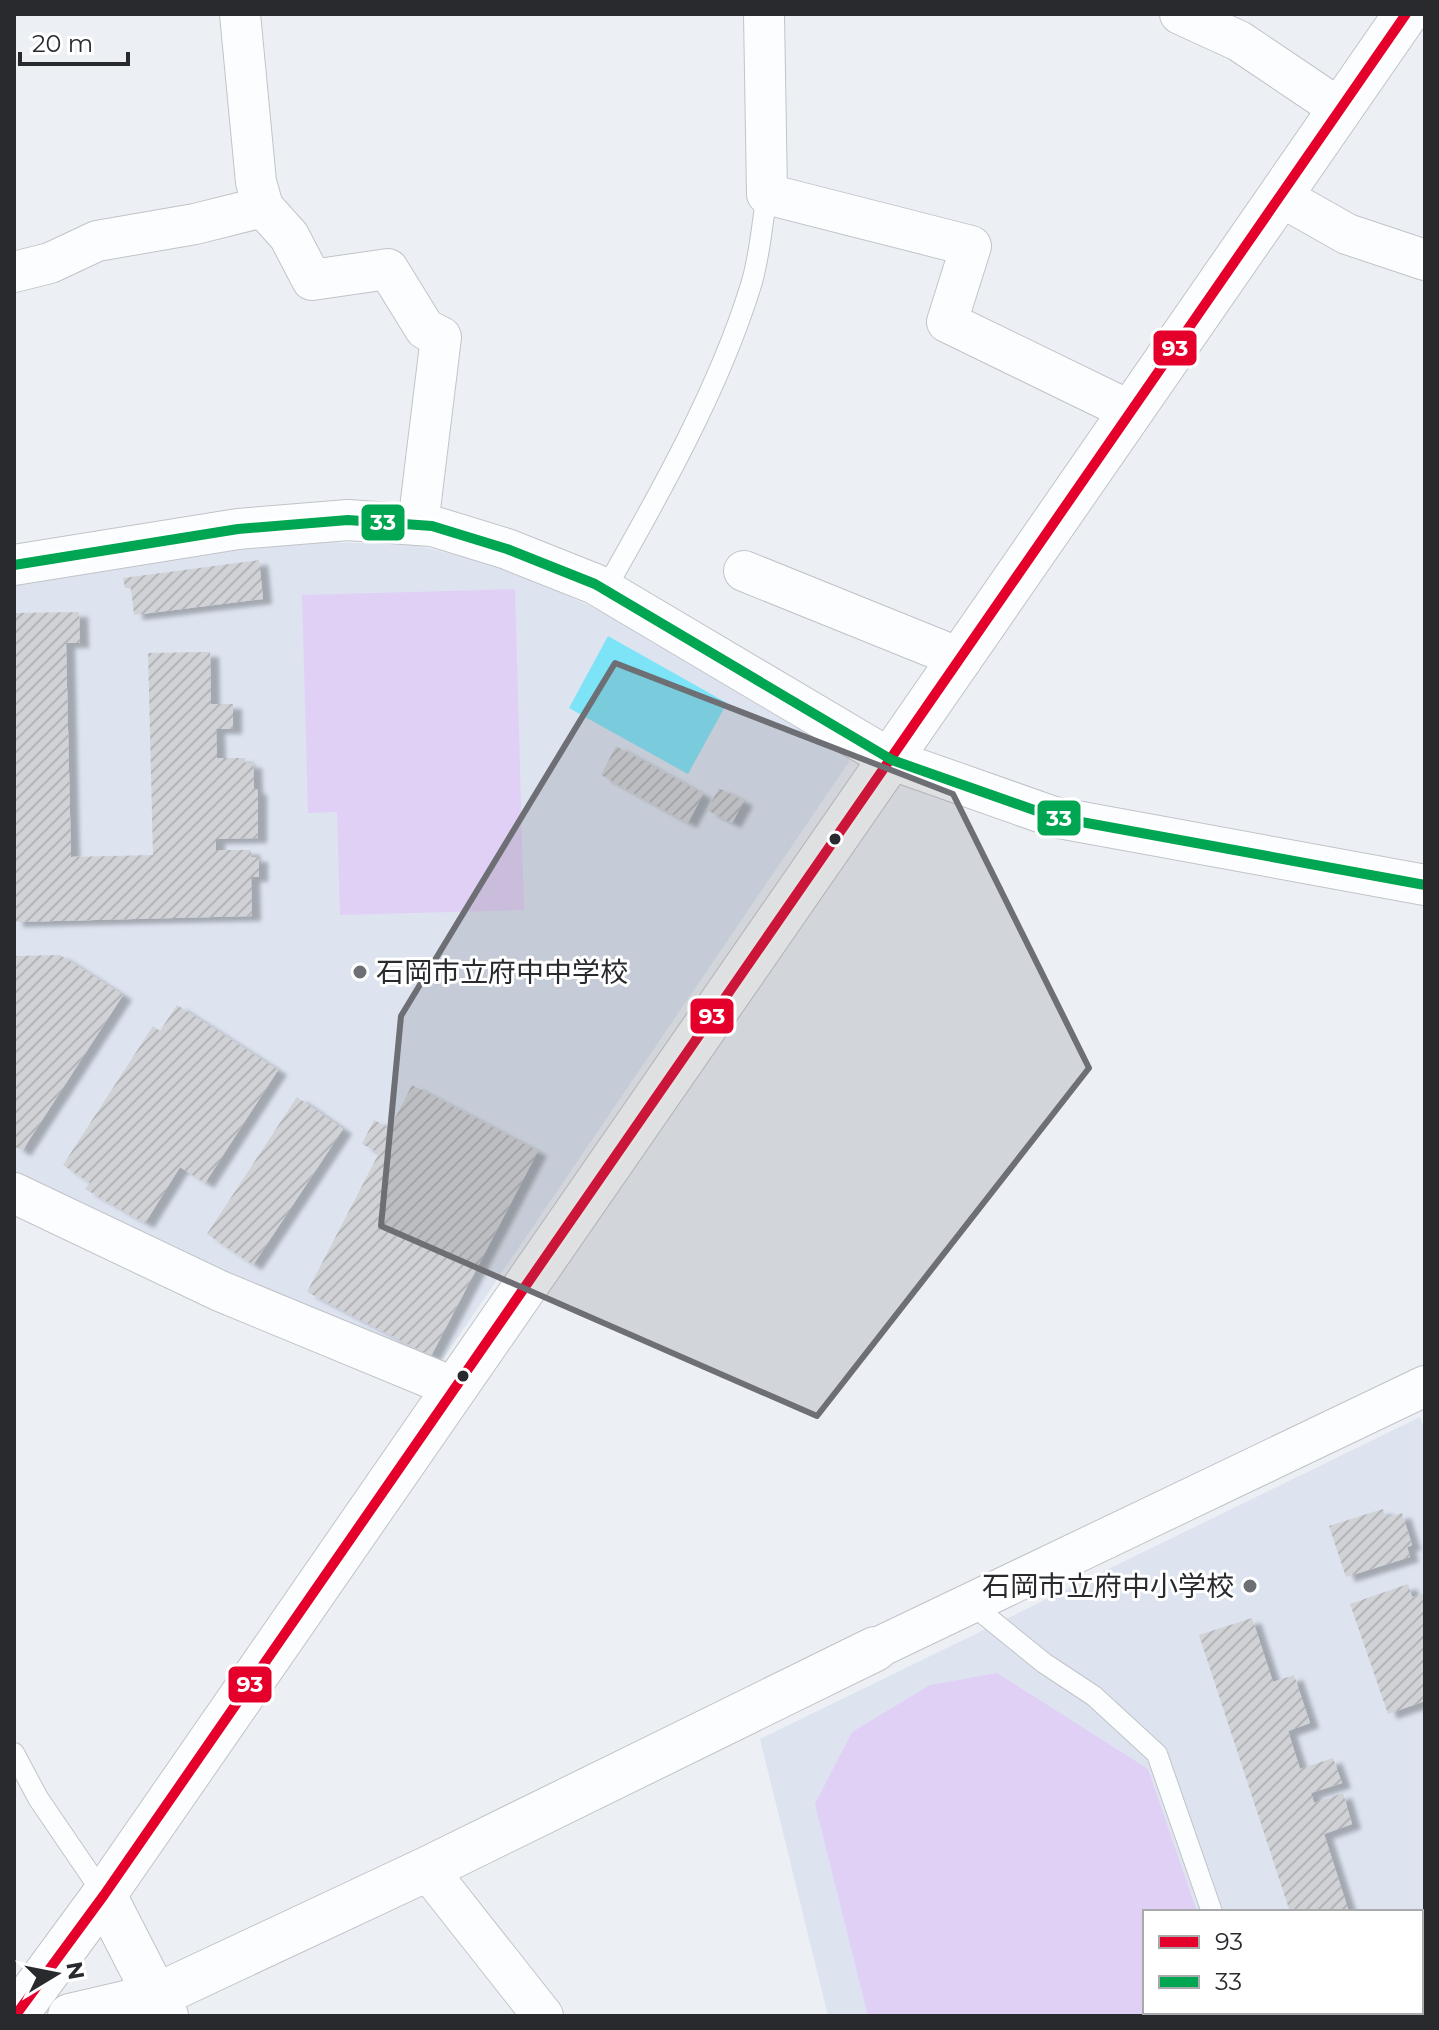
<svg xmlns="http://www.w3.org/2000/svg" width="1439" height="2030" font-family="Montserrat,'Noto Sans JP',sans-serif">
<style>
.built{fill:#dde4f0;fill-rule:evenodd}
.green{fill:#e1d0f6}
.water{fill:#7de3f6}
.building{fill:url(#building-hatch);filter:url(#shadow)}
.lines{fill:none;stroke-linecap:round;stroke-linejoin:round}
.lane-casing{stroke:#c1c3c8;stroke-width:22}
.street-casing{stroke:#c1c3c8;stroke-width:42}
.secondary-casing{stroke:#c1c3c8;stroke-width:46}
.lane{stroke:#fcfdfe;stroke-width:20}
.street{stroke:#fcfdfe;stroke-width:40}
.secondary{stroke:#fcfdfe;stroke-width:44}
.bus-1-casing{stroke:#fff;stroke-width:16}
.bus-2-casing{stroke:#fff;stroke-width:16}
.bus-1{stroke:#e4002b;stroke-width:10}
.bus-2{stroke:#00a651;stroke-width:10}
.marked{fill:#6d6f74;fill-opacity:0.2;stroke:#6d6f74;stroke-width:6;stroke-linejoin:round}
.bus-dot{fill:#282a2e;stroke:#fff;stroke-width:3}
.poi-dot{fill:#6d6f74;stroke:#fff;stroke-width:3}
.labels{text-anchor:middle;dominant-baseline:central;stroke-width:6;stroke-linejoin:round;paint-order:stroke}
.poi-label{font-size:28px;fill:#282a2e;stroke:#fff;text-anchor:start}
.line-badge{stroke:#fff;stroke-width:3}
.badge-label{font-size:22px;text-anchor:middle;font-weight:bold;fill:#fff}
</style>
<defs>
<pattern id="building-hatch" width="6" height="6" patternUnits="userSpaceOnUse" patternTransform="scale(2)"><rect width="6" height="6" fill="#d0d2d6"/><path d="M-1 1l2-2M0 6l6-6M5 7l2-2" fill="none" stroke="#b3b4b8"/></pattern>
<filter id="shadow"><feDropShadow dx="9" dy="5" stdDeviation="2" flood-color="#0004"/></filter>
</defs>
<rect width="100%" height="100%" fill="#ecf0f5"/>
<!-- built -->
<g class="built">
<path d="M320,542L412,544L506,568L612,616L848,749L849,762L437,1368L14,1181V585L231,551Z"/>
<path d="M1420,1417L1425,1432V2016H828L760,1739ZM1145,1912H1421V2012H1145Z"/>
</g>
<!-- green -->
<g class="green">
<path d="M515,589L524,910L340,915L337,812L308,813L302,595Z"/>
<path d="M997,1673L1148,1769L1197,1912H1145V2012H1231L1233,2016H868L815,1804L852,1732L930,1685Z"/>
</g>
<!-- water -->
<path class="water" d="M608,636L727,703L688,774L569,708Z"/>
<!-- building -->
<g class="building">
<path d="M259,560L263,599L134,615L131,588H125L123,578Z"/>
<path d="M79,612L80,643H66L71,857L153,855L148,653L210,652L211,704H233V729H216L217,758H245V763H253L254,789L258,790V838L216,839V850H251V857H259V877H251L252,916L14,922V613Z"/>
<path d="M616,746L703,794L688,823L601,775Z"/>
<path d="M719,788L744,801L732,823L707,810Z"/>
<path d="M60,955L123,995L22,1151L14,1146V956Z"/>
<path d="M177,1005L278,1070L205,1183L180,1167L145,1223L85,1189L90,1183L63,1165L153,1026L160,1031Z"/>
<path d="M412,1085L538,1151L431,1356L307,1292L379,1153L362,1144L374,1120L390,1128Z"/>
<path d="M297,1097L343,1129L253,1265L207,1234Z"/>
<path d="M1383,1509L1386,1518L1402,1513L1412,1545L1407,1547L1410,1557L1346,1577L1329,1526Z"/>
<path d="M1408,1584L1412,1597L1425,1593V1701L1388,1714L1350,1604Z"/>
<path d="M1252,1618L1273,1682L1294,1675L1310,1723L1288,1731L1300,1769L1333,1758L1342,1783L1311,1793L1314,1803L1343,1793L1352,1824L1324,1834L1349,1912H1290L1199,1635Z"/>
<path d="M1323,2012H1405L1407,2016H1324Z"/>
</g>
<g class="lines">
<defs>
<g id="lane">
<path d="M605,590C659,495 719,389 751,285C760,256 762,223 767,194"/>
<path d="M970,1603L1044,1663L1094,1696L1157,1754L1212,1912"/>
<path d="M14,1753L38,1798L104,1895"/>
<path d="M1246,2012L1247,2016"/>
</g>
<g id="street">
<path d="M240,14L256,182L263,207L289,236L312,280L388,269L425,329L441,337L418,525"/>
<path d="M764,14L767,194L971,246L947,322L1130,411"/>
<path d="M1180,14L1239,41L1340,109"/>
<path d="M1280,196L1347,234L1425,260"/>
<path d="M14,272L50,263L97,241L195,224L263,207"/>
<path d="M14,565L238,529L348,520L432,526L507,549L595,584L892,760L1054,817L1425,885"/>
<path d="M744,571L962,659"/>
<path d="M14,1193L220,1291L455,1388"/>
<path d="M875,1649L1425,1386"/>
<path d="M427,1869L543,2016"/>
</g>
<g id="secondary">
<path d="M104,1895L166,2016"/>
<path d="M15,2016L104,1895L1406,14"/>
<path d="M70,2016L156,1996L427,1869L875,1649"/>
</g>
</defs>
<!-- lane casing -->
<use href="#lane" class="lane-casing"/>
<!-- street casing -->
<use href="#street" class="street-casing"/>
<!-- secondary casing -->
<use href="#secondary" class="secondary-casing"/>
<!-- lane -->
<use href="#lane" class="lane"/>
<!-- street -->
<use href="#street" class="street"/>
<!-- secondary -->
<use href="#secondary" class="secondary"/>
<defs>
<path id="bus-1" d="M15,2016L104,1895L1406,14"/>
<path id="bus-2" d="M14,565L238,529L348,520L432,526L507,549L595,584L892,760L1054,817L1425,885"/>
</defs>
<!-- bus-1 casing -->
<use href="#bus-1" class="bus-1-casing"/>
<!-- bus-2 casing -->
<use href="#bus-2" class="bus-2-casing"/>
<!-- bus-1 -->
<use href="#bus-1" class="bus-1"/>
<!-- bus-2 -->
<use href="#bus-2" class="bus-2"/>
</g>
<!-- marked area -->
<path class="marked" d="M615,663L953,794L1089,1068L817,1416L381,1226L401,1016Z"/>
<!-- markers -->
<g class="bus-dot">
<circle cx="835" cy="839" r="7"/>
<circle cx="463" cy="1376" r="7"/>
</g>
<g class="poi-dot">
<circle cx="360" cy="972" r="8"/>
<circle cx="1250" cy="1586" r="8"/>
</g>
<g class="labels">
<!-- poi labels -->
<g class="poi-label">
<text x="376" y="972">石岡市立府中中学校</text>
<text x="1234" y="1586" text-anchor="end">石岡市立府中小学校</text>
</g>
</g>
<g class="line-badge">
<rect x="1152" y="329" width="46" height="38" rx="8" fill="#e4002b"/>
<rect x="360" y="503" width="46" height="39" rx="8" fill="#00a651"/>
<rect x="1036" y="799" width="46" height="38" rx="8" fill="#00a651"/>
<rect x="689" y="997" width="46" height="38" rx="8" fill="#e4002b"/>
<rect x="227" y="1665" width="46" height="39" rx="8" fill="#e4002b"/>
</g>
<g class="badge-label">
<text x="1175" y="356">93</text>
<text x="383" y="530">33</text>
<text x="1059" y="826">33</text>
<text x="712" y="1024">93</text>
<text x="250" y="1692">93</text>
</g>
<!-- border -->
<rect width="1439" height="2030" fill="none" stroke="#282a2e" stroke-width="32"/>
<!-- legend -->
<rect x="1143" y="1910" width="280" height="104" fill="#ffffff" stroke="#a9aaab" stroke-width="2"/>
<rect x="1159" y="1936" width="40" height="12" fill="#e4002b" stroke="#a9aaab" stroke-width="2"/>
<text x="1215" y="1950" font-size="24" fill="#282a2e">93</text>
<rect x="1159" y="1976" width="40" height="12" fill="#00a651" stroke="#a9aaab" stroke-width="2"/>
<text x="1215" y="1990" font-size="24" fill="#282a2e">33</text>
<!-- north arrow -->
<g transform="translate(56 1974) rotate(80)" stroke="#ffffff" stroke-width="6" paint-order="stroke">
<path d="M0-6L14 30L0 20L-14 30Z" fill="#282a2e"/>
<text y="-12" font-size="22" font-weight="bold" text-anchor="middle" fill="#282a2e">N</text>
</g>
<!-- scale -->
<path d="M20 52v12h108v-12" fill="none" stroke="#282a2e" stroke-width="4"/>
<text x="32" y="52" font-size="24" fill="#282a2e" stroke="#ffffff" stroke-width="6" paint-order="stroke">20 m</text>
</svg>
